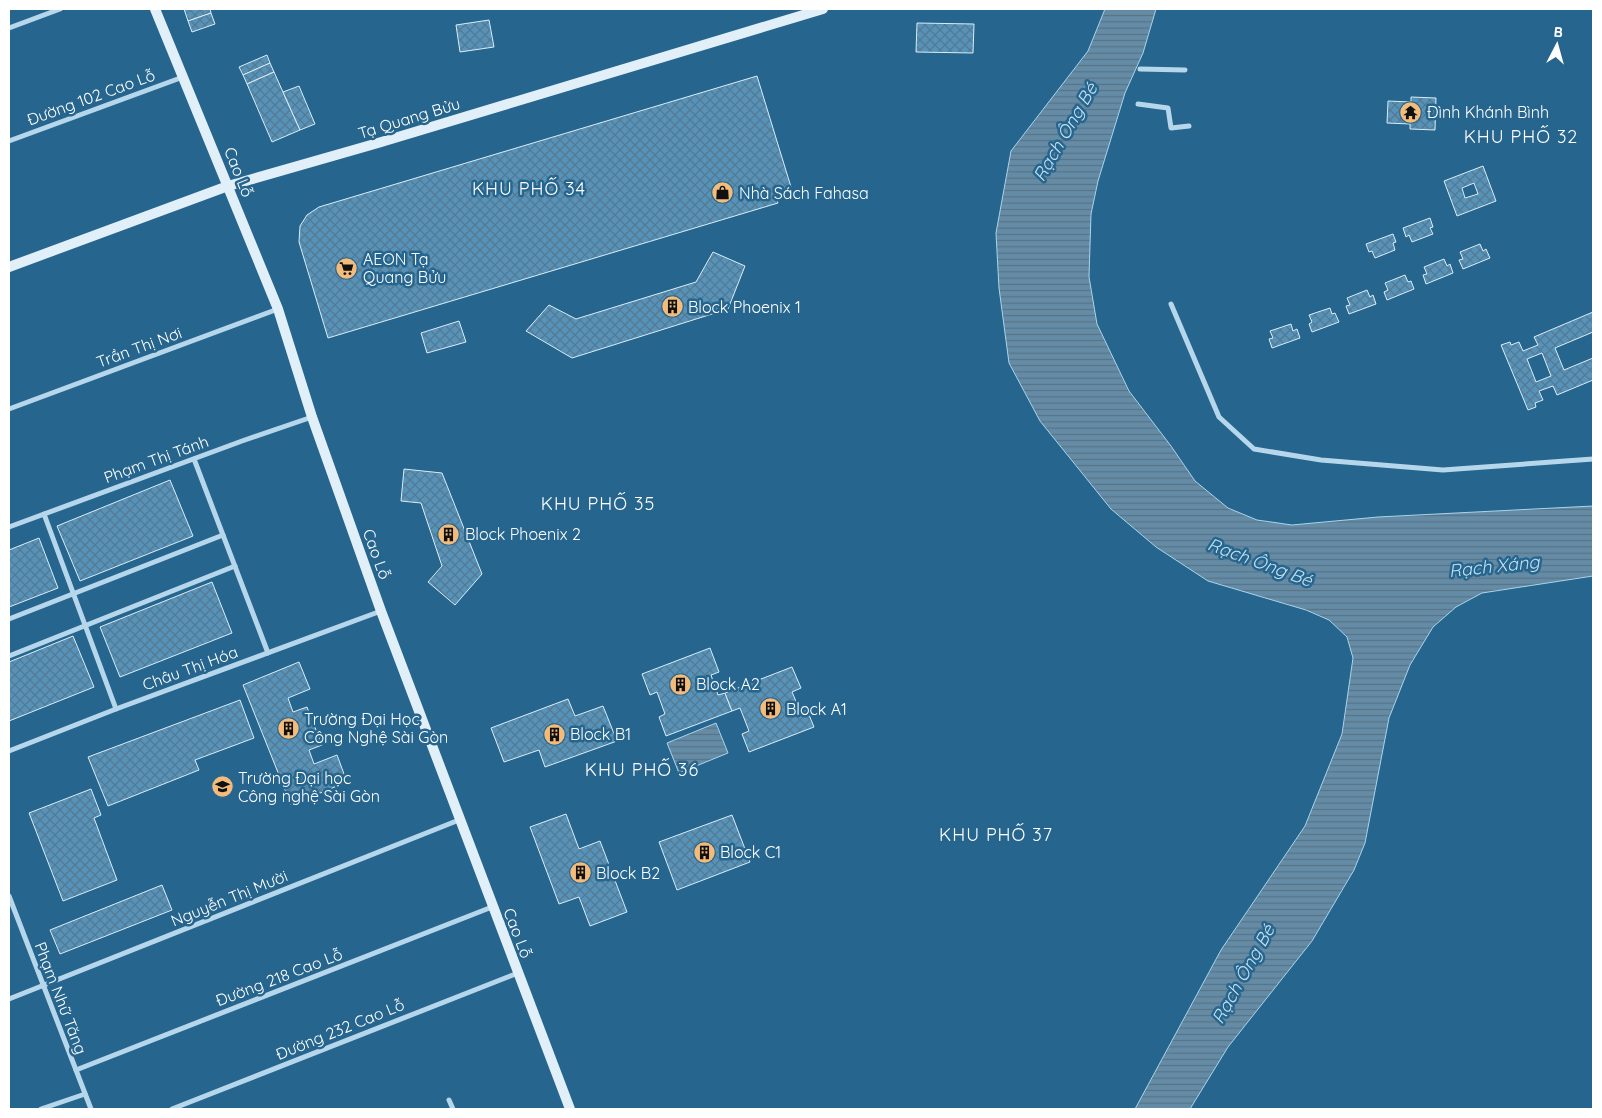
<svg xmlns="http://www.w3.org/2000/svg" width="1602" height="1118" font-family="Quicksand,sans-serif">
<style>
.water{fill:url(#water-rules);stroke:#aad4eb}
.building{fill:url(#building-cross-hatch);stroke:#daedf8;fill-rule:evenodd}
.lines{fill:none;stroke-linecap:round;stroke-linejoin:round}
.street{stroke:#b6d7eb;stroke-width:5}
.secondary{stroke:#e1eff9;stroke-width:10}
.labels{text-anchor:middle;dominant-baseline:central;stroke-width:5;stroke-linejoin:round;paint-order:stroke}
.street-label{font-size:16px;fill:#fff;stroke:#26658d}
.poi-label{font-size:16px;fill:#fff;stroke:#26658d;text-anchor:start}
.water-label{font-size:18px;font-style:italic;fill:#c2e0f2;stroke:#26658d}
.neighbourhood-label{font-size:18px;letter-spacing:1px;fill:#fff;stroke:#26658d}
</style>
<defs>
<pattern id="water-rules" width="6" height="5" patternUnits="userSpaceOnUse" patternTransform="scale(1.25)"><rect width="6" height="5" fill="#648ca7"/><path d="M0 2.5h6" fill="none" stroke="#5a7283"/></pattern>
<pattern id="building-cross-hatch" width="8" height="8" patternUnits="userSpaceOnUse" patternTransform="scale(1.25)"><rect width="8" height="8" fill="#5793b8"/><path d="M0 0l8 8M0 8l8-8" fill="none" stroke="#537a92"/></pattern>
</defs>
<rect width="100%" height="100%" fill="#26658d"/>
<!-- water -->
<g class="water">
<path d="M1105,9H1156L1143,53L1125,93L1098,181L1091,214L1089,277L1097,324L1129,391L1171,446L1195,481L1228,508L1257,520L1292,525L1378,517L1593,506V576L1482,593L1456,607L1433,627L1410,665L1389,718L1365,843L1354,870L1312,941L1228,1047L1190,1109H1135L1221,950L1305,826L1342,734L1353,658L1347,637L1329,620L1306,610L1208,581L1156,547L1111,509L1040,421L1009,363L999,288L996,233L1011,151L1088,51Z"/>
<path d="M716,723L728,753L679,773L667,743Z"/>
</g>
<!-- building -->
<g class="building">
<path d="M184,9H210L211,13L188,21Z"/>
<path d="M211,13L215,24L192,32L188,21Z"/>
<path d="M489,20L494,47L460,52L456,25Z"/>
<path d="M917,23L974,24L973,53L916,52Z"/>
<path d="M267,55L270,63L243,75L239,67Z"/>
<path d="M270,63L274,72L247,84L243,75Z"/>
<path d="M274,72L300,130L272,142L247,84Z"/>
<path d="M757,76L791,187L774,192L778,203L328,338L299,242L300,226L307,215L319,207Z"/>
<path d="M299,86L315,124L300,130L283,92Z"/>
<path d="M1411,97L1436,98L1435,130L1410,129V124L1387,123L1388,101L1411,102Z"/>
<path d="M1483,166L1496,201L1457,216L1444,181ZM1474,183L1478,194L1465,198L1462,188Z"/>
<path d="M1430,218L1433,227L1430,228L1433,234L1412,242L1409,235L1406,237L1403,228Z"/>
<path d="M1393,234L1396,242L1393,243L1395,250L1375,258L1372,251L1369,252L1366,244Z"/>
<path d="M1480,244L1483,251L1486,249L1490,258L1463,269L1459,260L1463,259L1460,252Z"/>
<path d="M713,252L745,266L728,309L572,358L526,331L549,305L576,319L696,282Z"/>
<path d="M1444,259L1447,266L1450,264L1453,273L1426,284L1423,275L1427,274L1424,267Z"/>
<path d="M1405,275L1408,282L1411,281L1414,289L1387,300L1384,292L1388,290L1385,283Z"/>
<path d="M1367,290L1370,297L1373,295L1376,304L1349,314L1346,306L1350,305L1347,298Z"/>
<path d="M1330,308L1332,314L1335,313L1339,322L1312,332L1309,324L1312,322L1309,315Z"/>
<path d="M1593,312V332L1555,348L1564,370L1593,358V380L1557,395L1553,386L1539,391L1543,400L1535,403L1536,407L1528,410L1501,345L1510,342L1511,345L1519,342L1523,351L1538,345L1534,337ZM1542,353L1551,376L1536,382L1527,359Z"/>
<path d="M459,321L466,342L427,353L421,333Z"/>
<path d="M1291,324L1293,331L1297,329L1300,338L1272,348L1269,339L1273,338L1270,331Z"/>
<path d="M404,469L442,473L482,574L455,605L428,582L442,566L421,503L401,501Z"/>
<path d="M170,480L193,536L80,581L57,526Z"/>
<path d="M39,538L58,588L9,607V550Z"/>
<path d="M212,582L232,633L120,677L100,627Z"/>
<path d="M73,636L94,687L9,721V662Z"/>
<path d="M710,648L719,672L711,675L718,695L725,693L732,711L666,736L659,717L665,714L657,692L650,695L642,674Z"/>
<path d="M299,662L310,689L288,698L293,712L307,707L322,745L309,750L314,764L337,755L347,782L291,805L243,685Z"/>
<path d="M792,667L801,688L792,692L801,713L807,710L814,727L749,752L742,734L749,731L740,708L732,711L725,693Z"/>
<path d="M568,699L575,716L603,706L617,741L545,767L539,750L504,762L491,728Z"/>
<path d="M240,700L254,738L195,760L199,770L108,806L88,757Z"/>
<path d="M91,789L101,815L94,818L117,880L63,901L29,813Z"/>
<path d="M566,814L579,849L600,841L627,912L590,926L579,897L559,904L530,827Z"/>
<path d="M732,815L750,862L677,890L659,842Z"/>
<path d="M162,885L172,910L60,954L50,930Z"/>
</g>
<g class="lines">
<!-- street -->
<g class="street">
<path d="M9,28L60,9"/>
<path d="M1140,69L1185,70"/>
<path d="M1138,104L1168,108L1171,128L1189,126"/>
<path d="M9,141L183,77"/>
<path d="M1171,304L1219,417L1254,449L1321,460L1443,470L1593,459"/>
<path d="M9,409L278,309"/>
<path d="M194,459L268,653"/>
<path d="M44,514L116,709"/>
<path d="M9,527L242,441L312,417"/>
<path d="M9,619L223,535"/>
<path d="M9,656L235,566"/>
<path d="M9,751L116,709L381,611"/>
<path d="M9,896L91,1109"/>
<path d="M9,999L459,820"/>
<path d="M76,1070L492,907"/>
<path d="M449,1100L453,1109"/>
<path d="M41,1109L85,1094"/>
<path d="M172,1109L518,973"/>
</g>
<!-- secondary -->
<g class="secondary">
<path d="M155,9L278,309L312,417L381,611L570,1109"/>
<path d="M9,267L228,186L378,143L823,9"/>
</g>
</g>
<!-- icons -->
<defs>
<symbol id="temple-disc" viewBox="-11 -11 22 22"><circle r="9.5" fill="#f4bc7b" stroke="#26658d"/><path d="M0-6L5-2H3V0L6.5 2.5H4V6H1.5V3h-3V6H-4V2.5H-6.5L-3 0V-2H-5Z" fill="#111"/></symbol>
<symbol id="shop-disc" viewBox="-11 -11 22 22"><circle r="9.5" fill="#f4bc7b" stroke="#26658d"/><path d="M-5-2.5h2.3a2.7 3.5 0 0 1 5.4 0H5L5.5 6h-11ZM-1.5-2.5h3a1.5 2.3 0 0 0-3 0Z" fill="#111"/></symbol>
<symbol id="supermarket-disc" viewBox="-11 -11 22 22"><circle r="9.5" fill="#f4bc7b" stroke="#26658d"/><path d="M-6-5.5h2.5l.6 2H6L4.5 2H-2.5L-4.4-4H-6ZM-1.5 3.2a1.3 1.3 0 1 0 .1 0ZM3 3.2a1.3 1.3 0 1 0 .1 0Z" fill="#111"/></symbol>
<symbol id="building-disc" viewBox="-11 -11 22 22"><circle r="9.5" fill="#f4bc7b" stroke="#26658d"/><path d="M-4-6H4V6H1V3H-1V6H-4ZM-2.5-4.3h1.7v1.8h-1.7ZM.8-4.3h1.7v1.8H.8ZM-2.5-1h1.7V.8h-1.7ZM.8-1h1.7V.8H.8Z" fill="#111"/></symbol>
<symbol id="university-disc" viewBox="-11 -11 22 22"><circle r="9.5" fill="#f4bc7b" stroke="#26658d"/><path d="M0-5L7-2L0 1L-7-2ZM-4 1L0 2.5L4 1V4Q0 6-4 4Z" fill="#111"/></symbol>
</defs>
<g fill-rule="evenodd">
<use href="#temple-disc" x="1398" y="100" width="25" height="25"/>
<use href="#shop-disc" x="710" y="180" width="25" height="25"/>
<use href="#supermarket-disc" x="334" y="256" width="25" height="25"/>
<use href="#building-disc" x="660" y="294" width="25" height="25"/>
<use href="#building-disc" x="436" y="522" width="25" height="25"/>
<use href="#building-disc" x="668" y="672" width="25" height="25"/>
<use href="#building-disc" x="758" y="696" width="25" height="25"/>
<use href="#building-disc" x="276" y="716" width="25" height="25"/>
<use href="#building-disc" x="542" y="722" width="25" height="25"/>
<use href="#university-disc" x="210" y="774" width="25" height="25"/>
<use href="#building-disc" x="692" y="840" width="25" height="25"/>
<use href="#building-disc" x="568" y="860" width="25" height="25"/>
</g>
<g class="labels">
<!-- street labels -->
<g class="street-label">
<text transform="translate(91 97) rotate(-20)">Đường 102 Cao Lỗ</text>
<text transform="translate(409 118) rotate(-17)">Tạ Quang Bửu</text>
<text transform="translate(239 172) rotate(68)">Cao Lỗ</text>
<text transform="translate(139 347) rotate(-20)">Trần Thị Nơi</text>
<text transform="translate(156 459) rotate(-20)">Phạm Thị Tánh</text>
<text transform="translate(377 554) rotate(70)">Cao Lỗ</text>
<text transform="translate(190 668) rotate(-20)">Châu Thị Hóa</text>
<text transform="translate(229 898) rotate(-22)">Nguyễn Thị Mười</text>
<text transform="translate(518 933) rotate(69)">Cao Lỗ</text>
<text transform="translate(279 977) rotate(-21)">Đường 218 Cao Lỗ</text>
<text transform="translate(61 998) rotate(69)">Phạm Nhữ Tăng</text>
<text transform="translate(340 1029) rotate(-22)">Đường 232 Cao Lỗ</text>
</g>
<!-- poi labels -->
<g class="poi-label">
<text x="1427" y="112">Đình Khánh Bình</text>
<text x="739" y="193">Nhà Sách Fahasa</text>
<text x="363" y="259">AEON Tạ<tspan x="363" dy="18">Quang Bửu</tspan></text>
<text x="688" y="307">Block Phoenix 1</text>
<text x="465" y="534">Block Phoenix 2</text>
<text x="696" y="684">Block A2</text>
<text x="786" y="709">Block A1</text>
<text x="304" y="719">Trường Đại Học<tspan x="304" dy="18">Công Nghệ Sài Gòn</tspan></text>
<text x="570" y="734">Block B1</text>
<text x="238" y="778">Trường Đại học<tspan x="238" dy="18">Công nghệ Sài Gòn</tspan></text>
<text x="720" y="852">Block C1</text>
<text x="596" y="873">Block B2</text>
</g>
<!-- water labels -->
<g class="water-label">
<text transform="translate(1065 132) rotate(-60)">Rạch Ông Bé</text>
<text transform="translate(1260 562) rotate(20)">Rạch Ông Bé</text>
<text transform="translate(1494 566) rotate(-6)">Rạch Xáng</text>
<text transform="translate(1243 974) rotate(-61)">Rạch Ông Bé</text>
</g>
<!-- neighbourhood labels -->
<g class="neighbourhood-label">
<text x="1521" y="136">KHU PHỐ 32</text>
<text x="529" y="188">KHU PHỐ 34</text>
<text x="598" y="503">KHU PHỐ 35</text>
<text x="642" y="769">KHU PHỐ 36</text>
<text x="996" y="834">KHU PHỐ 37</text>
</g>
</g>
<!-- border -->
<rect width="1602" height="1118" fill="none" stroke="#ffffff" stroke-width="20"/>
<!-- north arrow -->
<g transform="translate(1557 45) rotate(6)" stroke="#26658d" stroke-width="4" paint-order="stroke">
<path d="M0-4L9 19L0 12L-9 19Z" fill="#ffffff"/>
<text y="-8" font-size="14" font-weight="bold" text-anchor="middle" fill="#ffffff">B</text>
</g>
</svg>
